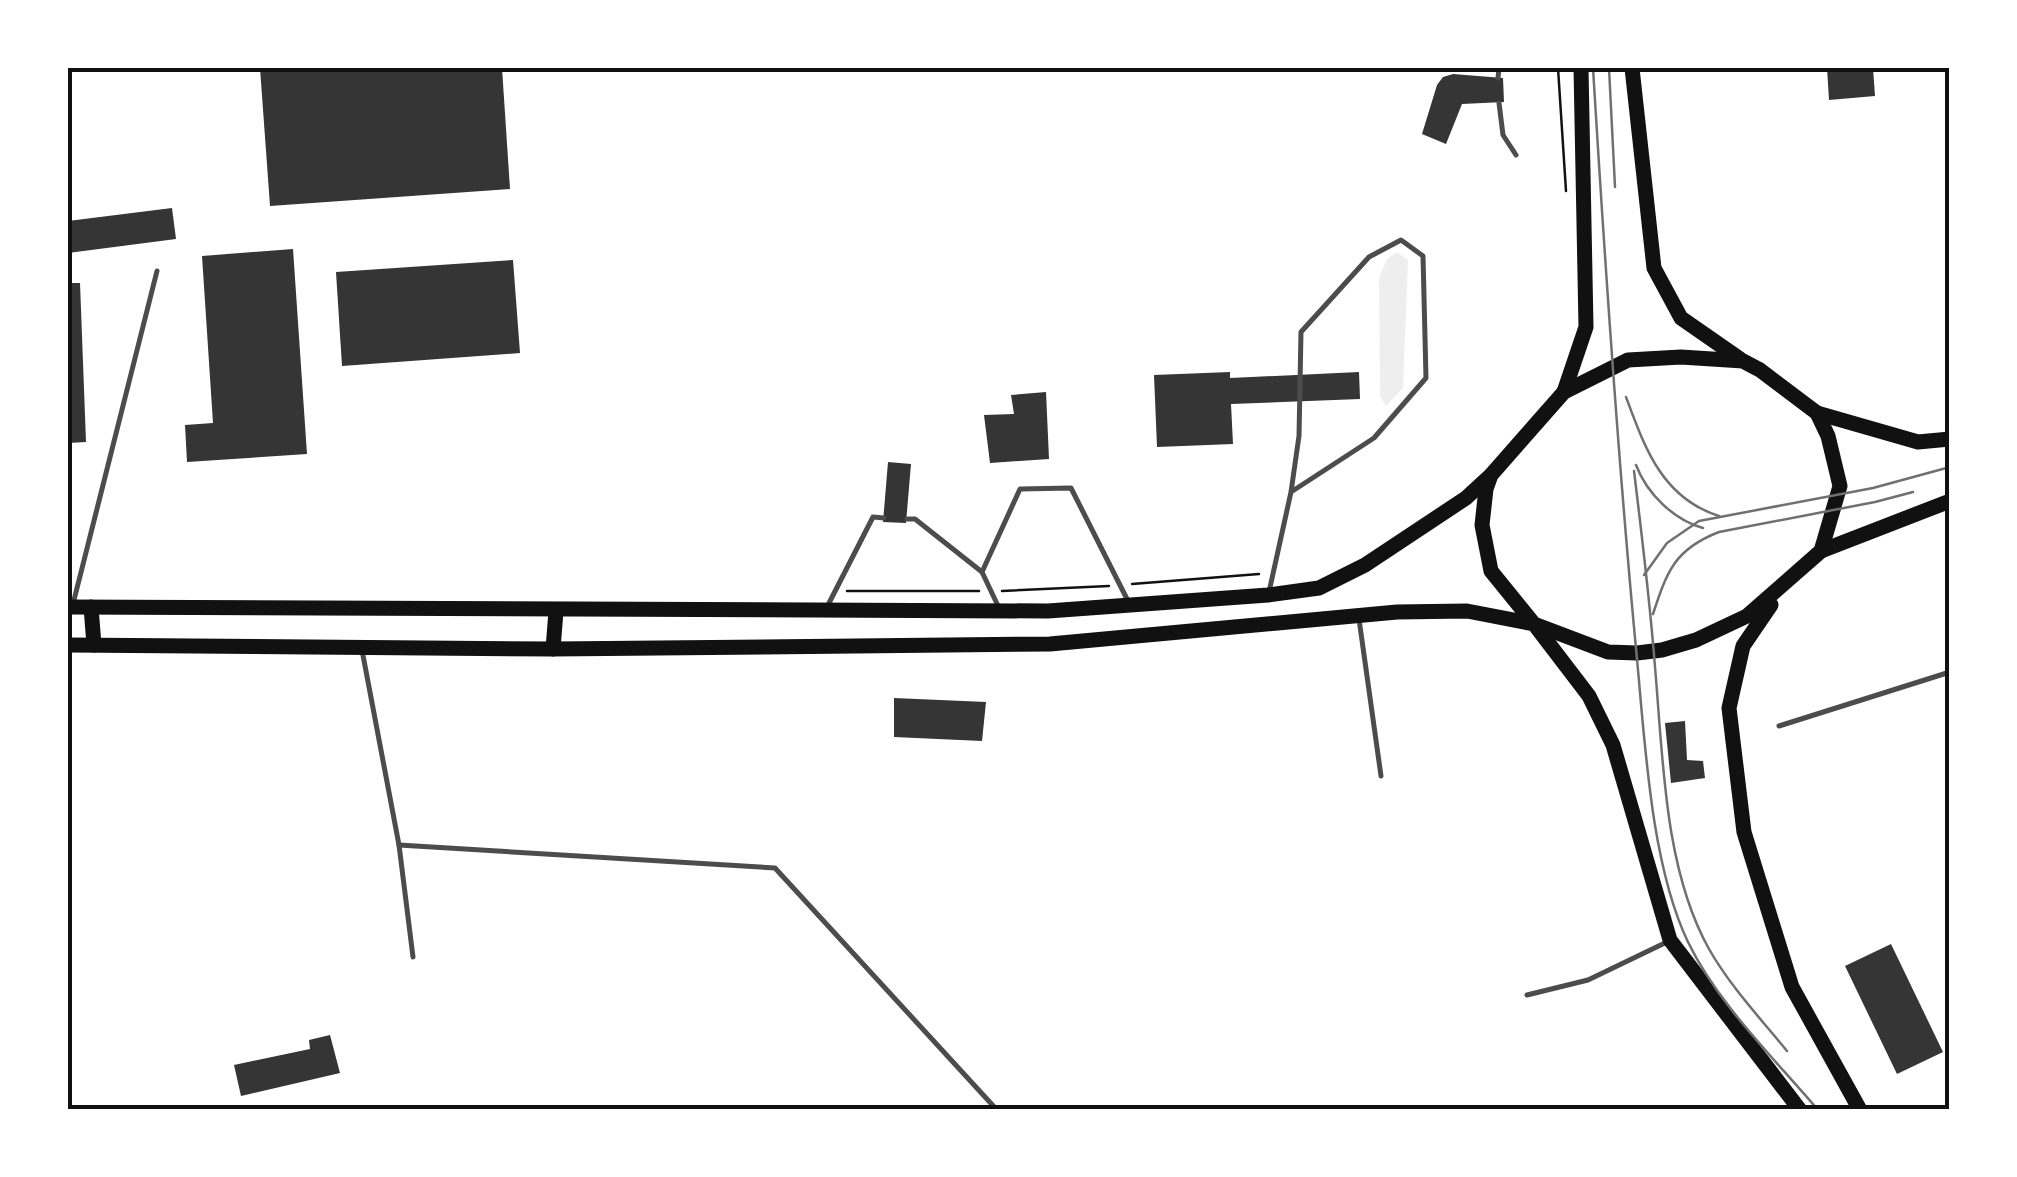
<svg xmlns="http://www.w3.org/2000/svg" width="2017" height="1177" font-family="'Open Sans',sans-serif">
<style>
.green{fill:#eee}
.building{fill:#353535}
.lines{fill:none;stroke-linecap:round;stroke-linejoin:round}
.path{stroke:#111;stroke-width:2.5}
.service{stroke:#4c4c4c;stroke-width:5}
.secondary{stroke:#111;stroke-width:15}
.tram{stroke:#707070;stroke-width:2.5}
.neatline{fill:none;stroke:#111;stroke-width:4}
</style>
<rect width="100%" height="100%" fill="#fff"/>
<!-- green -->
<path class="green" d="M1397,252L1408,260L1403,388L1386,406L1380,396L1379,278L1387,259Z"/>
<!-- building -->
<g class="building">
<path d="M260,68H502L510,189L270,206Z"/>
<path d="M1827,68H1873L1875,96L1829,100Z"/>
<path d="M1453,74L1503,78L1504,102L1462,104L1446,144L1422,134L1437,85L1443,77Z"/>
<path d="M172,208L176,239L68,253V221Z"/>
<path d="M293,249L307,454L187,462L185,425L213,423L202,256Z"/>
<path d="M513,260L520,353L342,366L336,272Z"/>
<path d="M68,283H80L86,442L68,443Z"/>
<path d="M1230,372V378L1359,372L1360,399L1231,404L1233,444L1157,447L1154,375Z"/>
<path d="M1046,392L1049,459L990,463L984,415L1014,414L1011,395Z"/>
<path d="M888,462L911,464L906,523L883,522Z"/>
<path d="M894,698L986,702L982,741L894,737Z"/>
<path d="M1685,721L1687,760L1703,761L1705,778L1671,783L1665,723Z"/>
<path d="M1891,944L1943,1052L1897,1074L1845,966Z"/>
<path d="M330,1035L340,1073L241,1096L234,1065L310,1049L309,1040Z"/>
</g>
<g class="lines">
<!-- path -->
<g class="path">
<path d="M1558,68L1566,191"/>
<path d="M1132,584L1259,574"/>
<path d="M847,591H979"/>
<path d="M1002,591L1109,586"/>
</g>
<!-- service -->
<g class="service">
<path d="M1498,78L1499,68"/>
<path d="M1499,103L1503,135L1516,155"/>
<path d="M907,519H915L982,572"/>
<path d="M1269,592L1291,492L1299,436L1301,332L1369,257L1401,240L1423,256L1426,378L1374,438L1291,492"/>
<path d="M73,604L157,271"/>
<path d="M827,607L873,517L884,518"/>
<path d="M999,608L982,572L1020,489L1071,488L1128,601"/>
<path d="M1359,619L1381,776"/>
<path d="M362,650L399,845L413,957"/>
<path d="M1779,726L1950,672"/>
<path d="M399,845L775,868L997,1110"/>
<path d="M1527,995L1588,980L1669,941"/>
</g>
<!-- secondary -->
<g class="secondary">
<path d="M1632,68L1654,268L1681,318L1740,359"/>
<path d="M1681,357L1743,361L1760,370L1817,413L1828,436L1840,486L1821,551L1747,616L1696,640L1662,650L1637,653L1608,652L1534,624L1491,571L1482,525L1486,489L1491,475L1564,392L1628,360Z"/>
<path d="M1564,392L1586,327L1581,68"/>
<path d="M1817,413L1918,442L1950,439"/>
<path d="M1821,551L1950,501"/>
<path d="M1771,605L1743,646L1729,708L1744,832L1792,987L1860,1110"/>
<path d="M68,607L1048,611L1268,595L1319,588L1365,565L1466,498L1491,475"/>
<path d="M91,607L94,645"/>
<path d="M68,645L553,649L1050,644L1397,612L1467,611L1534,624L1589,696L1613,745L1670,940L1800,1110"/>
<path d="M553,649L556,611"/>
</g>
<!-- tram -->
<g class="tram">
<path d="M1593,68C1605,265 1618,462 1637,659C1645,743 1651,865 1688,942C1718,1004 1773,1057 1818,1110"/>
<path d="M1609,68L1615,187"/>
<path d="M1626,397C1645,448 1662,498 1719,516"/>
<path d="M1636,465C1647,494 1674,520 1703,528"/>
<path d="M1634,471C1642,536 1650,602 1655,667C1663,757 1664,869 1709,949C1730,986 1760,1018 1787,1051"/>
<path d="M1644,575L1667,543L1699,521L1873,488L1950,467"/>
<path d="M1653,614C1667,571 1675,549 1719,532L1875,502L1913,492"/>
</g>
</g>
<!-- border -->
<rect width="2017" height="1177" fill="none" stroke="#ffffff" stroke-width="140"/>
<rect x="70" y="70" width="1877" height="1037" class="neatline"/>
</svg>
